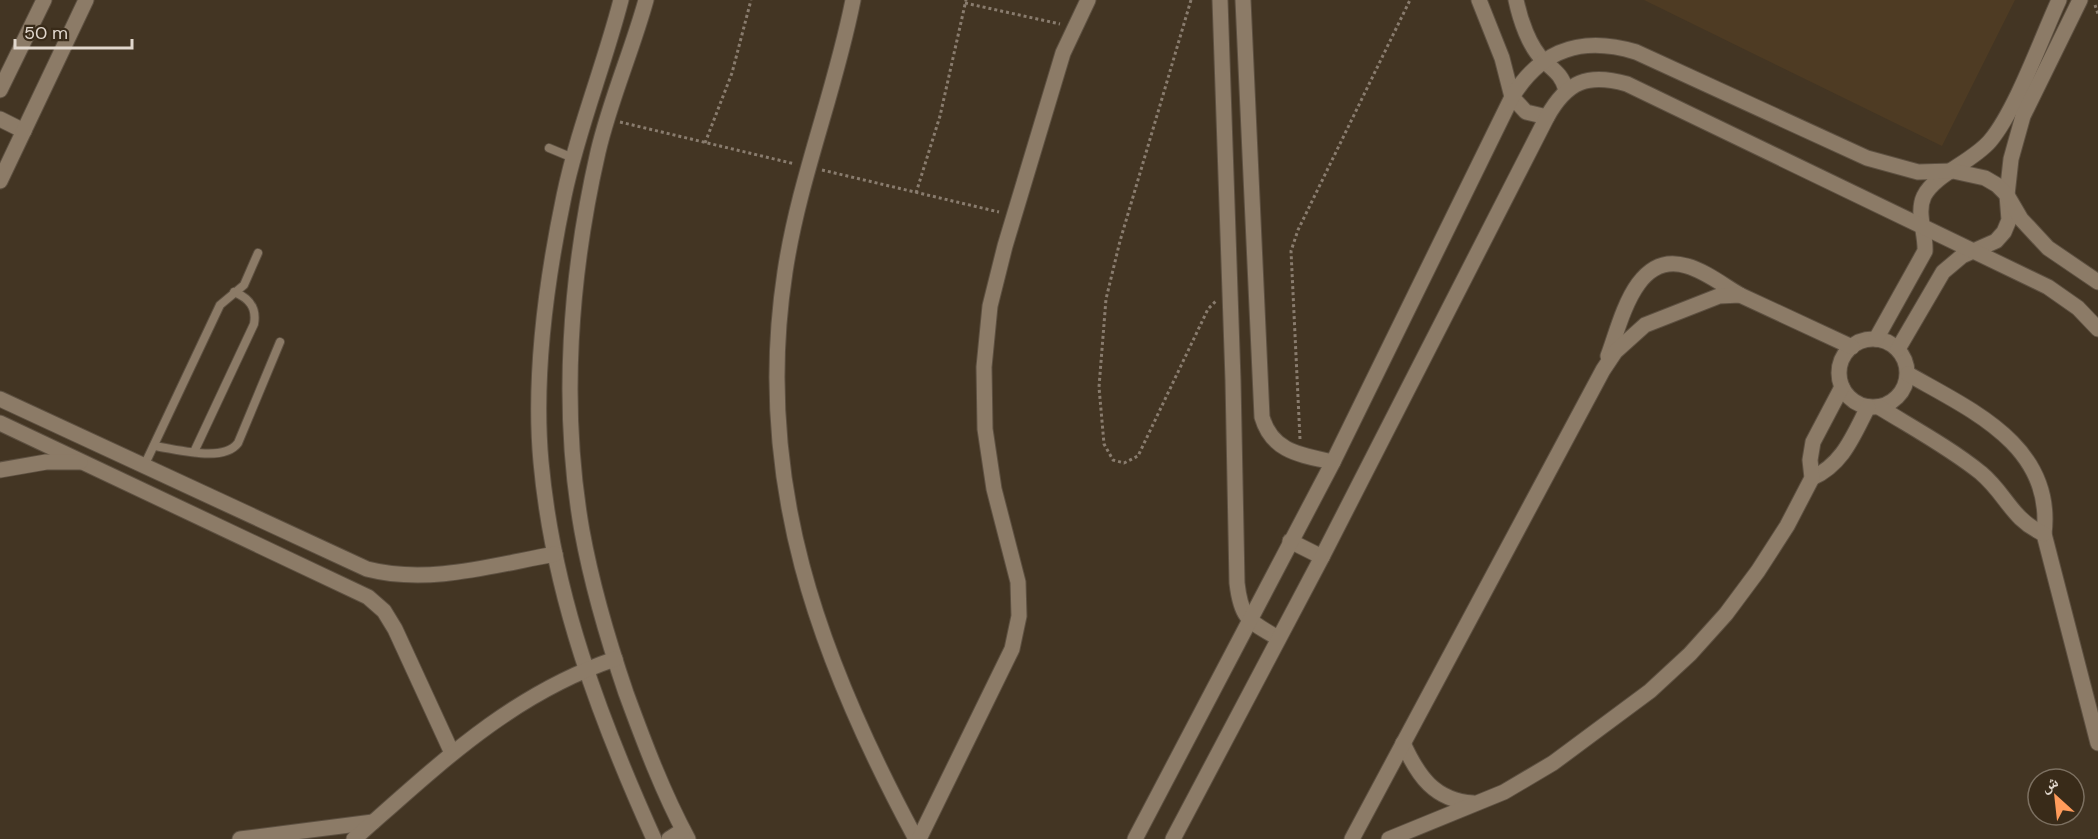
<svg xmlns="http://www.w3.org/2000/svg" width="2098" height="839" font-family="'DM Sans','Noto Naskh Arabic',sans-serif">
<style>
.built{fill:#4e3b23}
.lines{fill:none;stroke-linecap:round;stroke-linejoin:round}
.lane-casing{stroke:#5d5041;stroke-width:10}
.street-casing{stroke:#5d5041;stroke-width:17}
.path{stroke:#897c6e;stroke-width:3;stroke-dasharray:3 3;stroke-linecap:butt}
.lane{stroke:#8c7b67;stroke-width:8}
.street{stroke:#8c7b67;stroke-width:15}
</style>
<rect width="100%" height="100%" fill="#433523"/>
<!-- built -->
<path class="built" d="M1644,0H2015L1942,146Z"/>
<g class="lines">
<defs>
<g id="lane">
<path d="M549,148L573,158"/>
<path d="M154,446C177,449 223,463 238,443L280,342"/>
<path d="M194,452L254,324C257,307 249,298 234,292"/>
<path d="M144,466L220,305L244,285L258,253"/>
</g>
<g id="street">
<path d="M621,0C604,66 578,129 564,196C546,282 533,375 541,462C553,595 600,719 654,839"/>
<path d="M646,0C632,51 610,100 598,152C570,274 560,407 582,531C592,586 608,640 626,693C644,742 663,793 688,839"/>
<path d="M853,0C835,92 799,179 785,272C753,480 819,659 916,839"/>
<path d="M1220,0L1233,380L1237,583C1241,619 1249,621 1278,638"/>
<path d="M1243,0L1262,417C1272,452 1301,455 1333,462"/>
<path d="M1479,0L1502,58L1512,97L1526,112L1547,117"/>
<path d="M1516,0C1520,19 1529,47 1544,61C1555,71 1562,75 1566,90"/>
<path d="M0,90L44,0"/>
<path d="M0,119L24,131"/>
<path d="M0,181L86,0"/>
<circle cx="1873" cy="373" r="34"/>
<path d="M1876,339L1925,251C1926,233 1916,213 1924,196C1935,174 1971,163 1990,141C2016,110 2041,39 2059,0"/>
<path d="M1898,349L1943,272L1962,256L1996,241L2004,232L2009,220L2007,195L2011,159L2023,116L2080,0"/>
<path d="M1608,356C1621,322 1635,250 1687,266C1705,271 1723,285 1740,295"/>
<path d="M1908,374C1971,410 2055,446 2044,534L2098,743"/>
<path d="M0,399L367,569C429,585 494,565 555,554"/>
<path d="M1879,407C1913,428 1950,448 1981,473C2007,495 2011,519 2044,534"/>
<path d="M0,423L368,597L384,611L395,629L452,753"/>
<path d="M0,470L46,462H80"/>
<path d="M1812,478C1843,464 1853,436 1868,407"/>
<path d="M1290,541L1322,557"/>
<path d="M1403,743C1418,776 1434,800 1473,803"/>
<path d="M240,839L373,822"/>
<path d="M354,839C436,767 509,695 615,659"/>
<path d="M669,839L683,830"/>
<path d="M919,839L1012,649L1019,616L1018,582L994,489L985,429L984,367L990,306L1005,246L1063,53L1088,0"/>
<path d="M1135,839L1333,462L1512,97C1542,48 1583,36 1636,52L1867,158L1918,172L1953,171L1985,178L1997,185L2007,195L2021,219L2048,248L2098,282"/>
<path d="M1173,839L1322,557L1547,117C1567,81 1588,73 1627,84L2048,287L2078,308L2098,329"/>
<path d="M1352,839L1603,370L1615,352L1645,325L1719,296L1740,295L1852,347"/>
<path d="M1389,839L1504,792L1553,763L1650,691L1690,654L1726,614L1758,571L1787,526L1812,478L1810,460L1813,442L1842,387"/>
</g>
</defs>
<!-- lane casing -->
<use href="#lane" class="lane-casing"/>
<!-- street casing -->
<use href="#street" class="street-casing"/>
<!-- path -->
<g class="path">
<path d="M1191,0L1120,241L1106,299L1099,387L1104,444L1113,460L1124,463L1138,456L1208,309L1217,300"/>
<path d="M965,3L1060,24"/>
<path d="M2095,5L2098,14"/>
<path d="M620,122L795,164"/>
<path d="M705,143L732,73L751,0"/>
<path d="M822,170L999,212"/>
<path d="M916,193L940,116L966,0"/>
<path d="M1300,439L1291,251L1298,230L1410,0"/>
</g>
<!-- lane -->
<use href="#lane" class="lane"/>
<!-- street -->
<use href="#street" class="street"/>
</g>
<!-- north arrow -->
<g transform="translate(2056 797) rotate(333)"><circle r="28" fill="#392b19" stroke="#7c7061" stroke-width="1.5"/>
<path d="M0-4.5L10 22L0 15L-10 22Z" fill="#ff9b5b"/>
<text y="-9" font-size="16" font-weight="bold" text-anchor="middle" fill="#e1d7cd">ش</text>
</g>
<!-- scale -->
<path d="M15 39v9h117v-9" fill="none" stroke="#e1d7cd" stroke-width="3"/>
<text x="24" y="39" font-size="18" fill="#e1d7cd" stroke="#392b19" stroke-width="4.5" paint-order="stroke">50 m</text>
</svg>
